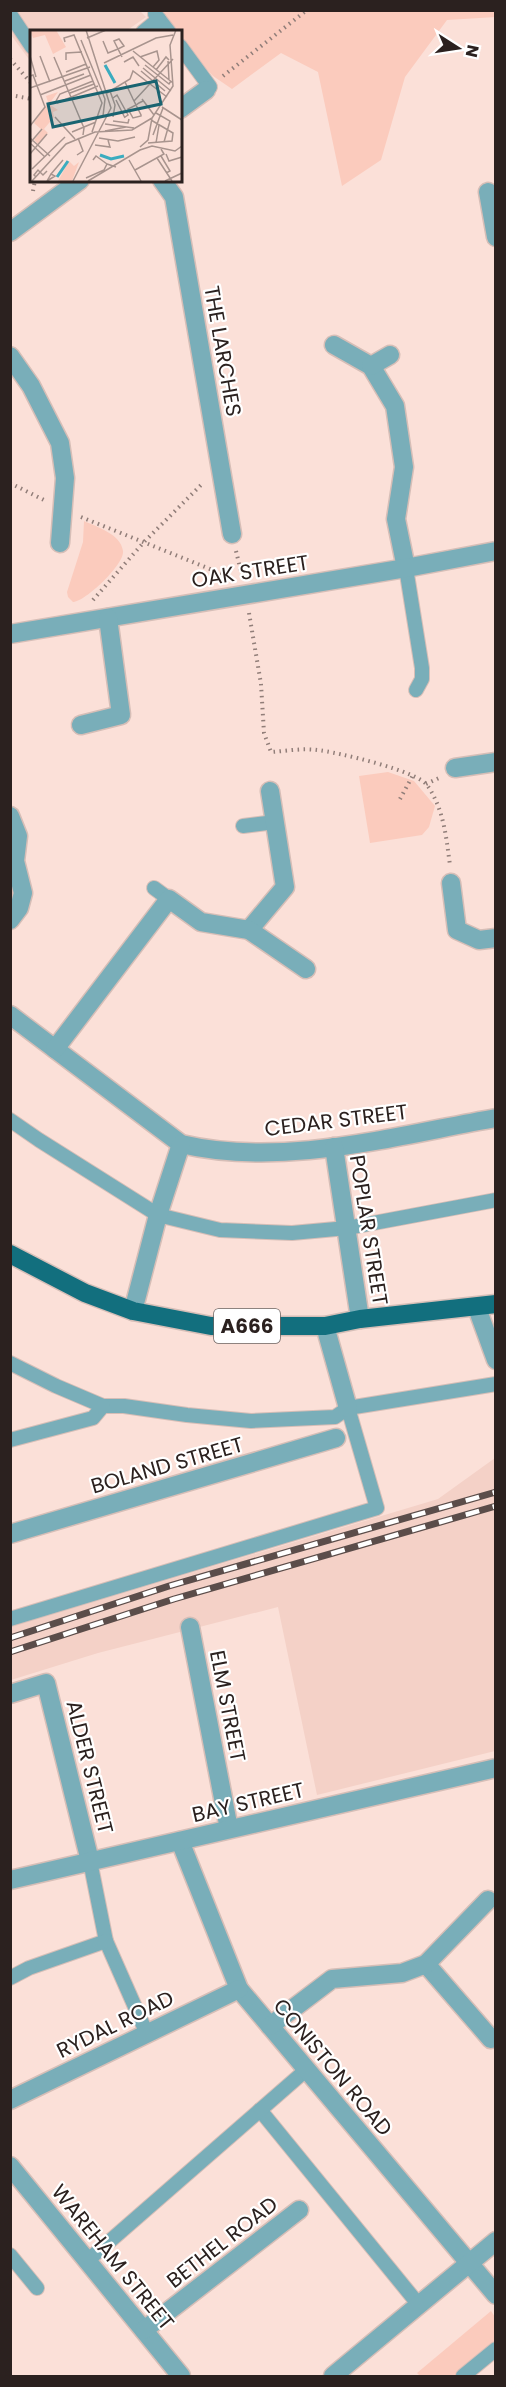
<svg xmlns="http://www.w3.org/2000/svg" width="506" height="2387" font-family="Poppins,sans-serif">
<style>
.built{fill:#f4d1c7}
.green{fill:#fbcbbd}
.lines{fill:none;stroke-linecap:round;stroke-linejoin:round}
.service-casing{stroke:#d6beb7;stroke-width:16}
.minor-casing{stroke:#d6beb7;stroke-width:21}
.trunk-casing{stroke:#d6beb7;stroke-width:21}
.path{stroke:#917e79;stroke-width:4;stroke-dasharray:1.5 4.5;stroke-linecap:butt}
.service{stroke:#79aeb9;stroke-width:14}
.minor{stroke:#79aeb9;stroke-width:18}
.trunk{stroke:#126f7e;stroke-width:18}
.rail-casing{stroke:#5b4d4a;stroke-width:7}
.rail{stroke:#fff;stroke-width:4.5;stroke-dasharray:14;stroke-linecap:butt}
.labels{text-anchor:middle;dominant-baseline:central;stroke-width:4.5;stroke-linejoin:round;paint-order:stroke}
.shield{fill:#fff;stroke:#6b6462;stroke-width:1.5}
.shield-label{font-size:20px;font-weight:bold;fill:#2b211f}
.street-label{font-size:21px;fill:#2b211f;stroke:#fff}
.inset-river{fill:none;stroke:#3bacbf;stroke-width:3}
.inset-road{fill:none;stroke:#a8948e;stroke-width:1.5}
.view{fill:#1a6471;fill-opacity:0.15;stroke:#1a6471;stroke-width:3}
.inset-edge{fill:none;stroke:#2b211f;stroke-width:3}
</style>
<rect width="100%" height="100%" fill="#fbe0d8"/>
<!-- built -->
<g class="built">
<path d="M11,11H140L146,17L126,31L32,32L31,62L11,35Z"/>
<path d="M495,1458V1751L317,1795L278,1607L98,1653L11,1680V1627L438,1499Z"/>
</g>
<!-- green -->
<g class="green">
<path d="M495,10L496,17L447,20L405,77L381,160L342,186L318,72L281,53L232,89L213,76L180,41V32L171,31L151,11Z"/>
<path d="M84,521C97,527 121,534 123,551C125,564 85,602 73,602L68,597L67,592L83,542Z"/>
<path d="M388,772L414,781L435,806L429,827L422,835L370,843L359,776Z"/>
<path d="M491,2311L495,2317V2344L456,2376H420L417,2373Z"/>
</g>
<g class="lines">
<defs>
<g id="service">
<path d="M10,14L32,47"/>
<path d="M155,14L169,32"/>
<path d="M143,32L159,19"/>
<path d="M180,46L210,87"/>
<path d="M406,568L422,668V679L416,690"/>
<path d="M243,826L275,822"/>
<path d="M154,888L169,899"/>
<path d="M10,1120L39,1140L158,1215L220,1230L292,1233L347,1228L496,1200"/>
<path d="M10,1363L56,1386L103,1406H124L187,1415L251,1421L335,1417L348,1408L496,1384"/>
<path d="M10,1440L93,1418L103,1406"/>
<path d="M10,1619L377,1508L348,1408"/>
<path d="M90,1861L106,1941L147,2034"/>
<path d="M10,1978L29,1968L106,1941"/>
<path d="M260,2110L419,2305"/>
<path d="M10,2255L37,2288"/>
<path d="M87,2261L306,2070"/>
<path d="M463,2376L496,2349"/>
</g>
<g id="minor">
<path d="M180,109L206,90"/>
<path d="M162,180L174,197L232,534"/>
<path d="M488,192L496,237"/>
<path d="M10,232L80,180"/>
<path d="M334,345L371,366L395,406L404,467L396,519L406,568"/>
<path d="M10,356L31,386L60,443L65,478L60,543"/>
<path d="M371,366L390,355"/>
<path d="M10,634L406,568L496,551"/>
<path d="M81,725L121,715L108,618"/>
<path d="M455,768L496,762"/>
<path d="M10,816L18,836L15,861L23,893L19,908L10,920"/>
<path d="M451,883L457,930L479,940L496,938"/>
<path d="M249,930L285,887L270,791"/>
<path d="M10,1015L181,1144C283,1168 394,1136 496,1118"/>
<path d="M55,1049L169,899L201,922L249,930L306,969"/>
<path d="M334,1147L360,1319"/>
<path d="M477,1308L496,1360"/>
<path d="M133,1311L158,1215L181,1144"/>
<path d="M325,1326L348,1408"/>
<path d="M10,1534L336,1438"/>
<path d="M190,1627L229,1829"/>
<path d="M10,1694L46,1683L90,1861"/>
<path d="M180,1841L239,1989L496,2295"/>
<path d="M10,1880L496,1768"/>
<path d="M426,1964L491,2039"/>
<path d="M270,2026L332,1979L402,1973L426,1964L488,1900"/>
<path d="M10,2100L239,1989"/>
<path d="M10,2166L181,2376"/>
<path d="M144,2330L299,2210"/>
<path d="M333,2376L496,2241"/>
</g>
<path id="trunk" d="M10,1254L85,1293L133,1311L211,1326H325L360,1319L496,1304"/>
</defs>
<!-- service casing -->
<use href="#service" class="service-casing"/>
<!-- minor casing -->
<use href="#minor" class="minor-casing"/>
<!-- trunk casing -->
<use href="#trunk" class="trunk-casing"/>
<!-- path -->
<g class="path">
<path d="M10,59L32,84"/>
<path d="M223,76L307,10"/>
<path d="M10,95L32,99"/>
<path d="M33,191L35,180"/>
<path d="M10,483L44,500"/>
<path d="M81,517L230,577"/>
<path d="M236,551L242,576"/>
<path d="M93,600L144,542L203,483"/>
<path d="M249,613L261,684L264,733L271,752C286,751 303,748 317,750C337,752 417,771 427,785C444,809 446,837 450,865"/>
<path d="M426,784L439,778"/>
<path d="M400,799L413,775"/>
</g>
<!-- service -->
<use href="#service" class="service"/>
<!-- minor -->
<use href="#minor" class="minor"/>
<!-- trunk -->
<use href="#trunk" class="trunk"/>
<defs>
<g id="rail">
<path d="M10,1638L169,1586L496,1492"/>
<path d="M10,1652L174,1599L496,1506"/>
</g>
</defs>
<!-- rail casing -->
<use href="#rail" class="rail-casing"/>
<!-- rail -->
<use href="#rail" class="rail"/>
</g>
<g class="labels">
<!-- shield labels -->
<rect class="shield" x="214" y="1309" width="66" height="34" rx="4.5"/>
<g class="shield-label">
<text x="247" y="1326">A666</text>
</g>
<!-- street labels -->
<g class="street-label">
<text transform="translate(223 351) rotate(80)">THE LARCHES</text>
<text transform="translate(250 571) rotate(-9)">OAK STREET</text>
<text transform="translate(336 1120) rotate(-7)">CEDAR STREET</text>
<text transform="translate(369 1230) rotate(81)">POPLAR STREET</text>
<text transform="translate(167 1465) rotate(-16)">BOLAND STREET</text>
<text transform="translate(228 1706) rotate(79)">ELM STREET</text>
<text transform="translate(90 1767) rotate(76)">ALDER STREET</text>
<text transform="translate(248 1802) rotate(-13)">BAY STREET</text>
<text transform="translate(115 2024) rotate(-26)">RYDAL ROAD</text>
<text transform="translate(333 2067) rotate(50)">CONISTON ROAD</text>
<text transform="translate(222 2242) rotate(-38)">BETHEL ROAD</text>
<text transform="translate(113 2257) rotate(51)">WAREHAM STREET</text>
</g>
</g>
<!-- overview -->
<g transform="translate(30 30)">
<rect width="152" height="152" fill="#fbe0d8"/>
<path d="M0,0H26L36,17L23,24L15,5L3,8ZM28,62L19,74L28,80L23,82L24,87L14,99L18,103L8,114L4,110L12,100L4,93L18,72L16,66ZM39,131L44,136L49,132L42,151H28Z" fill="#fbcbbd"/>
<path class="inset-river" d="M75,35L85,53M70,125L81,129L94,126M27,147L38,131"/>
<path class="inset-road" d="M57,8L76,0M51,10L75,69L73,86M73,11L78,23L88,19L92,27M35,12L34,8L44,5L72,73L62,102M88,19L84,11L89,9L94,16L88,19M103,21L143,53M0,26L6,47M10,26L20,52M24,27L54,98L53,105M110,27L127,21L129,30L123,37M36,30V23L52,22M138,31L139,50M94,32L103,27L109,36M74,33L126,8L143,5M115,35L139,54L141,51M113,38L141,61M126,40L136,27L139,30M111,41L135,61M36,42L56,34M0,46L3,45L15,77L0,96M35,51L54,44M95,52L103,69L111,85V86L103,88L98,79L106,75L109,73L113,71M0,58L60,37M80,61L85,75L83,87M40,63L64,54M77,63L100,49L103,41L137,67M10,65L61,45M83,68L87,65L98,85L95,87M112,69L124,85M86,70L95,88M26,71L30,64L63,51M104,71L143,29M27,73L68,56M132,77L152,90M126,83L140,91L134,112M25,87L45,109M83,91L98,93L99,89M75,94L104,98M12,99L0,113L15,127M75,101L96,97M42,102L66,92M123,105L133,78M0,108L20,126M69,108L88,111L105,107M118,113L142,111L143,103L121,90M126,113L129,95M65,115L80,117L78,110M110,117L118,110L122,88L143,56L140,15L146,0M0,124L17,104M136,124L139,131L152,127M47,125L53,121L48,108M131,126L140,141L136,143M127,128L142,151M63,130L66,126L77,134M99,130L111,151M2,139L35,107M105,140L134,124L131,119M21,144L33,130M6,147L4,145L8,140L13,145L17,141M56,148L74,140L77,134L86,137M2,151L36,114L65,102L102,100L122,88M17,151L21,144L25,146L17,151M43,151L81,78L56,0M58,151L110,120L122,116L145,121L152,116M135,151L152,143"/>
<path class="view" d="M126,51L131,74L23,97L18,74Z"/>
<rect width="152" height="152" class="inset-edge"/>
</g>
<!-- border -->
<rect width="506" height="2387" fill="none" stroke="#2b211f" stroke-width="24"/>
<!-- north arrow -->
<g transform="translate(458 48) rotate(102)" stroke="#ffffff" stroke-width="4.5" paint-order="stroke">
<path d="M0-4.5L10 22L0 15L-10 22Z" fill="#2b211f"/>
<text y="-9" font-size="16" font-weight="bold" text-anchor="middle" fill="#2b211f">N</text>
</g>
</svg>
